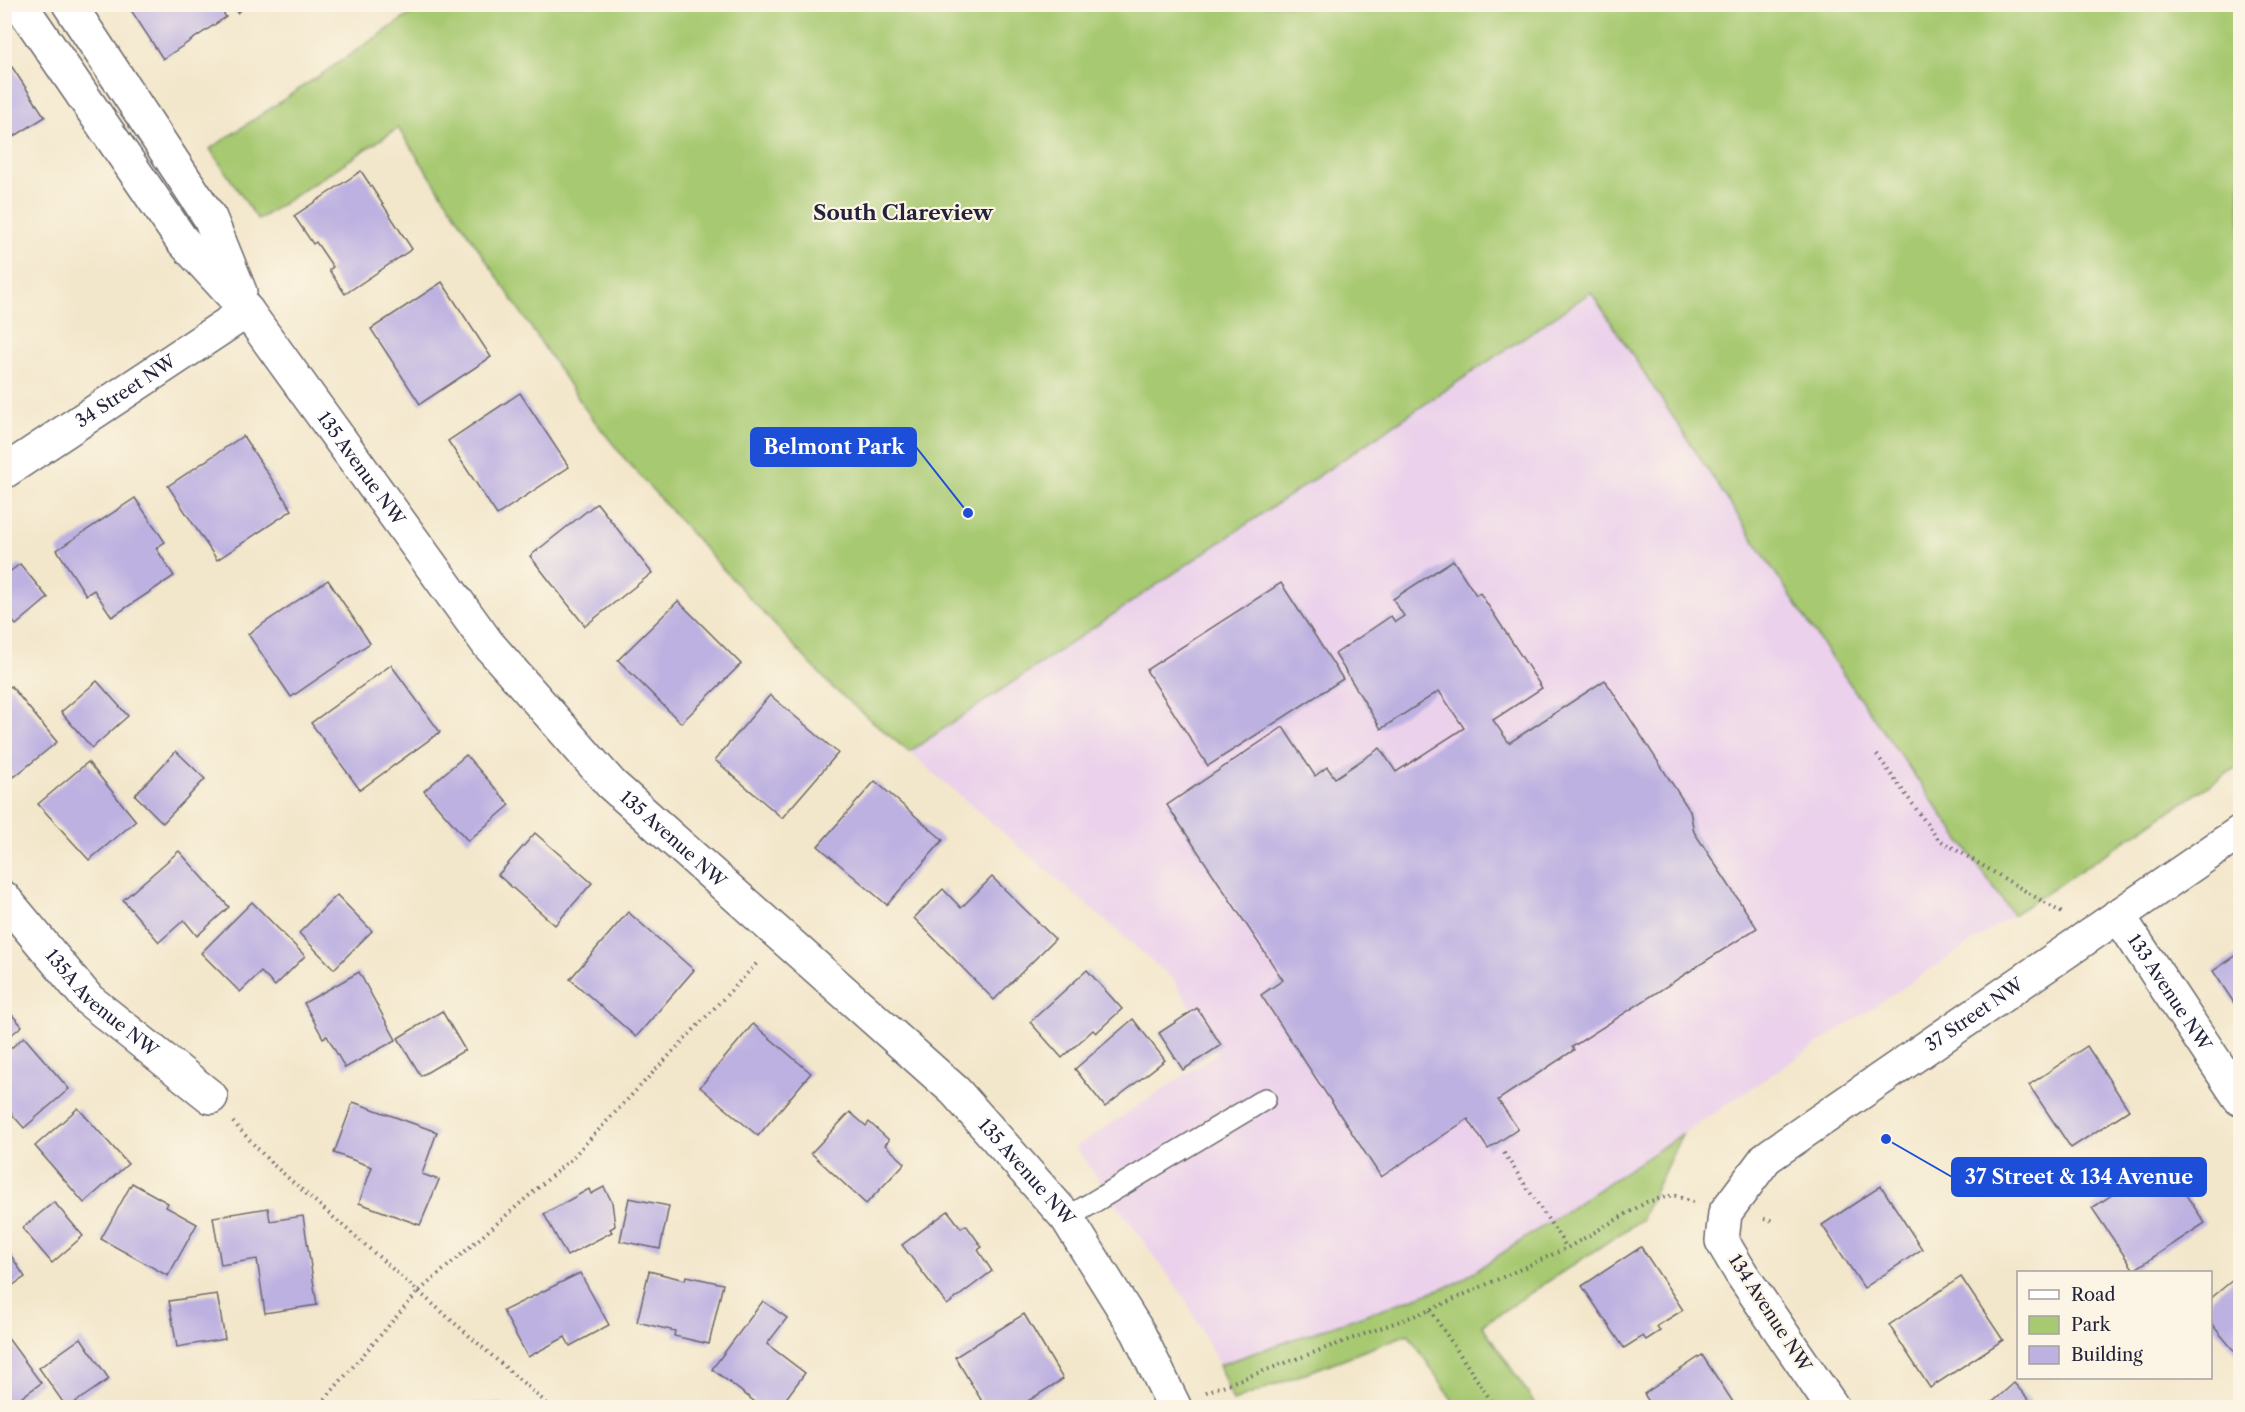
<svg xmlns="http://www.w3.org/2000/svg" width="2245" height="1412" font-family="'Libre Caslon Text',serif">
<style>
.built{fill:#ebd1eb}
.green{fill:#a7c971;stroke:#647656;stroke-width:1.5}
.building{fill:#bdb1e1}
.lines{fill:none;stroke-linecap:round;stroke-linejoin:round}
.lane-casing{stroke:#6b676d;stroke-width:24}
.street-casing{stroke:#6b676d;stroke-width:36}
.secondary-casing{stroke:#6b676d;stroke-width:36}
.path{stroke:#6b676d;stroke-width:4;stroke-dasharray:1.5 4.5;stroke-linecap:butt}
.lane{stroke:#fff;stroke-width:21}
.street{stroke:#fff;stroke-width:33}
.secondary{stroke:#fff;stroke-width:33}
.labels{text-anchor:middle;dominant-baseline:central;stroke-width:4.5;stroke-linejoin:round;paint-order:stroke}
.street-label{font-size:18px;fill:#22223b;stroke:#fcf5e5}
.quarter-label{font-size:21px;font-weight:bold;fill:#22223b;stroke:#fcf5e5}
.leader{fill:none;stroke:#1d4ed8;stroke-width:2}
.callout-dot{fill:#1d4ed8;stroke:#fcf5e5;stroke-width:2}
.callout{fill:#1d4ed8;stroke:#1d4ed8;stroke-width:2}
.callout-label{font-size:20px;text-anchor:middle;font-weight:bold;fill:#fff}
</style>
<rect width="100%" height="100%" fill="#fcf5e5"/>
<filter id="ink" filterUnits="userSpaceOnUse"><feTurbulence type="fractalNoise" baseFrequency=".0167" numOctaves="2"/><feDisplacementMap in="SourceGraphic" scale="12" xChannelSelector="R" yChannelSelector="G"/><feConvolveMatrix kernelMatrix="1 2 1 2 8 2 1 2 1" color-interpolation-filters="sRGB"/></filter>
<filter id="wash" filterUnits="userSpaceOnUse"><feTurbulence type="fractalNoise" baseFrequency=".008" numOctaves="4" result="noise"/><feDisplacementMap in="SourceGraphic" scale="24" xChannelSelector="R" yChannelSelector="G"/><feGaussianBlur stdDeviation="1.35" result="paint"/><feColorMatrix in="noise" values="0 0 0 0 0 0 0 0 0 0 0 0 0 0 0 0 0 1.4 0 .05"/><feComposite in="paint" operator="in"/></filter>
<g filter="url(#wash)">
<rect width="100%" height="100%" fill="#f3e7cb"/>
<!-- built -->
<path class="built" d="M1591,292L1826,650L2013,915L1457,1283L1219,1365L1184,1297L1075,1147L1218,1053L1173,979L909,752Z"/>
<!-- green -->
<g class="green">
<path d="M424,5H2240V765L2013,915L1826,650L1591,292L909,752L833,688L721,567L625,459L586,410L398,128L258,220L210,149Z"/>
<path d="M1682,1134L1641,1220L1482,1325L1537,1407H1457L1408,1334L1233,1401L1219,1365L1457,1283Z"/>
</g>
<g id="blocks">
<!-- building -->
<g class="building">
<path d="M127,4H217L226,17L163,59Z"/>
<path d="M232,4H250L237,13Z"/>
<path d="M12,67L45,117L4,143V72Z"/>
<path d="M361,171L412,249L345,294L329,270L333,267L316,242L313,244L294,216Z"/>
<path d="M442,282L491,357L420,404L371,329Z"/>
<path d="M520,393L569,467L497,515L448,441Z"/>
<path d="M243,436L292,510L217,560L168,486Z"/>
<path d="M135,498L165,542L156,548L174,576L112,617L94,590L86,595L57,550Z"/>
<path d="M597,503L652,573L585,626L530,556Z"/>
<path d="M1453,560L1476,595L1480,593L1542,688L1493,720L1509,743L1605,680L1690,811L1694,832L1757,928L1572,1047L1574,1050L1498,1100L1518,1129L1488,1149L1468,1119L1381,1177L1261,995L1283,980L1167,805L1283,727L1315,776L1327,767L1335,778L1380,748L1396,772L1464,728L1439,691L1381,729L1335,654L1391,616L1395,622L1404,616L1393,599Z"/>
<path d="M20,564L48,598L16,625L4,611V576Z"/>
<path d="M328,580L370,643L291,697L248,634Z"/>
<path d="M1281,583L1343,679L1208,766L1146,670Z"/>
<path d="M678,601L741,664L681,723L618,660Z"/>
<path d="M391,665L440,732L360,790L311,723Z"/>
<path d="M97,681L128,716L92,748L61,712Z"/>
<path d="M11,686L57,742L14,777L4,766V692Z"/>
<path d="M770,695L838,753L782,818L715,760Z"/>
<path d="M176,751L205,779L163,823L135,795Z"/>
<path d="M466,755L510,805L468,841L424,791Z"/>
<path d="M88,762L136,821L89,860L38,804Z"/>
<path d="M875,781L943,840L887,905L818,846Z"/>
<path d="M535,833L592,883L555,925L498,875Z"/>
<path d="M179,851L229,907L197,936L184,920L159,942L123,900Z"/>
<path d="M992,877L1055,939L994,1000L914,918L943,889L961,908Z"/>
<path d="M337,895L372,931L334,969L299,933Z"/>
<path d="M252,902L305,956L275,986L261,972L240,992L201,953Z"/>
<path d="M628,912L694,970L636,1037L570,979Z"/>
<path d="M2240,953V1012L2213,971Z"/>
<path d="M1087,970L1122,1009L1096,1033L1093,1030L1062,1058L1030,1022Z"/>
<path d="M359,972L396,1040L345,1068L327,1036L323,1038L304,1003Z"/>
<path d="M4,1006L22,1026L4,1041Z"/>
<path d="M1197,1008L1221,1045L1183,1070L1159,1033Z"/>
<path d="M442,1011L465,1050L421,1076L398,1038Z"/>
<path d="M1133,1019L1165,1060L1105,1107L1075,1069Z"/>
<path d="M753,1024L811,1073L758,1136L700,1087Z"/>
<path d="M24,1037L69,1089L24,1128L4,1105V1054Z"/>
<path d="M2087,1046L2129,1110L2071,1148L2029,1085Z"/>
<path d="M353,1102L437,1132L422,1174L439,1180L420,1225L359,1203L372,1167L334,1153Z"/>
<path d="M78,1108L128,1164L84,1203L35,1146Z"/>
<path d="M850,1112L866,1126L869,1122L889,1140L885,1145L905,1163L866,1204L811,1153Z"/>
<path d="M2163,1161L2205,1223L2134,1270L2092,1208Z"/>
<path d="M132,1183L168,1203L166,1207L197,1224L168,1276L101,1239Z"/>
<path d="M1881,1186L1922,1249L1864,1288L1822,1225Z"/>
<path d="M604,1187L612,1202L615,1226L610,1229L612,1232L567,1256L544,1214L589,1189L591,1194Z"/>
<path d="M629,1198L669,1206L660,1249L620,1241Z"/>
<path d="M54,1202L83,1236L52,1263L22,1228Z"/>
<path d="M268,1208L270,1221L303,1216L317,1305L265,1313L257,1259L221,1265L213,1217Z"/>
<path d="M948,1211L961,1228L966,1225L982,1247L978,1250L992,1271L947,1305L902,1245Z"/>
<path d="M4,1245L25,1277L4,1291Z"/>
<path d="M1641,1247L1683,1310L1657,1326L1660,1331L1646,1340L1643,1336L1624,1348L1582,1286Z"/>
<path d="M649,1271L685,1280L686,1276L723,1284L709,1344L674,1336L675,1331L637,1322Z"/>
<path d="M580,1273L609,1325L570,1346L565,1337L528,1357L503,1311Z"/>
<path d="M2240,1274V1358L2210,1322V1299Z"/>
<path d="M1961,1277L2003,1340L1930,1388L1889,1325Z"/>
<path d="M217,1294L225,1339L177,1347L169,1301Z"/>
<path d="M763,1301L787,1318L767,1344L805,1373L779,1408H763L712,1369Z"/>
<path d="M1024,1314L1063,1379L1017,1408H986L955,1357Z"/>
<path d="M4,1333L41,1383L7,1408H4Z"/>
<path d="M81,1338L109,1379L67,1408L39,1368Z"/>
<path d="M1702,1355L1737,1408H1653L1644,1394Z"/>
<path d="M2014,1383L2036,1408H1986Z"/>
<rect x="458" y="1403" width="45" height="5"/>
</g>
</g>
</g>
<g filter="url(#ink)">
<use href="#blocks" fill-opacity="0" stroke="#6b676d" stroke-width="1.5"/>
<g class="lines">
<defs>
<path id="lane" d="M1067,1218L1265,1099"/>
<g id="street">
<path d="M20,4L181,239L247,311"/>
<path d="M69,4L210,218L240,292"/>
<path id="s1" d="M4,898L89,1000L211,1097"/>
<path id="s2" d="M2118,915L2240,1099"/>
</g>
<g id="secondary">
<path id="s3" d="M4,472L247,311L488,644L611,784L955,1091L1067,1218L1138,1332L1175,1408"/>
<path id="s4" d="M1833,1408L1741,1273L1722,1241L1725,1213L1766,1158L2240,832"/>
</g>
</defs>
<!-- lane casing -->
<use href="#lane" class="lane-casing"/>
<!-- street casing -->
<use href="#street" class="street-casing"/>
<!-- secondary casing -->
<use href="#secondary" class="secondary-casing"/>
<!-- path -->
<g class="path">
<path d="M1877,755L1938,839L2062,913"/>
<path d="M233,1122L270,1162L552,1408"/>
<path d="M1504,1153L1567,1248"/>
<path d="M1764,1219L1775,1221"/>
<path d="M1430,1310L1496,1408"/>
<path d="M1206,1392L1430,1310L1567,1248L1647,1202L1673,1195L1693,1202"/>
<path d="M317,1408L418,1292L570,1160L759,961"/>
</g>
<!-- lane -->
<use href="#lane" class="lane"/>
<!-- street -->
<use href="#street" class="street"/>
<!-- secondary -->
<use href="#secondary" class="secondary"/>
</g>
</g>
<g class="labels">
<!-- street labels -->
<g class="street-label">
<text stroke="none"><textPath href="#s3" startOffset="146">34 Street NW</textPath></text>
<text stroke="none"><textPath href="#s3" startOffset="486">135 Avenue NW</textPath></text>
<text stroke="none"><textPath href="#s3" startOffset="972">135 Avenue NW</textPath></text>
<text stroke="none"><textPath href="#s2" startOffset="93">133 Avenue NW</textPath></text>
<text stroke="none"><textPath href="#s1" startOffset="144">135A Avenue NW</textPath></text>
<text stroke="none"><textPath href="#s4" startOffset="550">37 Street NW</textPath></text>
<text stroke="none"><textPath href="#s3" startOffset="1458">135 Avenue NW</textPath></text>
<text transform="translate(1770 1313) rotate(57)">134 Avenue NW</text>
</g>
<!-- quarter labels -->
<g class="quarter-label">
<text x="903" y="212">South Clareview</text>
</g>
</g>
<!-- callouts -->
<path class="leader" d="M968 513L916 447M1886 1139L1952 1177"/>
<g class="callout-dot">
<circle cx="968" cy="513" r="6"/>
<circle cx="1886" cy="1139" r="6"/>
</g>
<g class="callout">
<rect x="751" y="428" width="165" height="38" rx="6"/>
<rect x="1952" y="1158" width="254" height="38" rx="6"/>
</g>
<g class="callout-label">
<text x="834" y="454">Belmont Park</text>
<text x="2079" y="1184">37 Street &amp; 134 Avenue</text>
</g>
<!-- margin -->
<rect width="2245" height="1412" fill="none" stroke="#fcf5e5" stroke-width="24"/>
<!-- legend -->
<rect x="2017" y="1271" width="195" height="108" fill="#fcf5e5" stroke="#a5a1a1" stroke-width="1.5"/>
<rect x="2029" y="1290" width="30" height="9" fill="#ffffff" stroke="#a5a1a1" stroke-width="1.5"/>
<text x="2071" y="1301" font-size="18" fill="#22223b">Road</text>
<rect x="2029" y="1316" width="30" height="18" fill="#a7c971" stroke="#a5a1a1" stroke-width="1.5"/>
<text x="2071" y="1331" font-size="18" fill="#22223b">Park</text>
<rect x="2029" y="1346" width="30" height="18" fill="#bdb1e1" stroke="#a5a1a1" stroke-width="1.5"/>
<text x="2071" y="1361" font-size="18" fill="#22223b">Building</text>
</svg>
